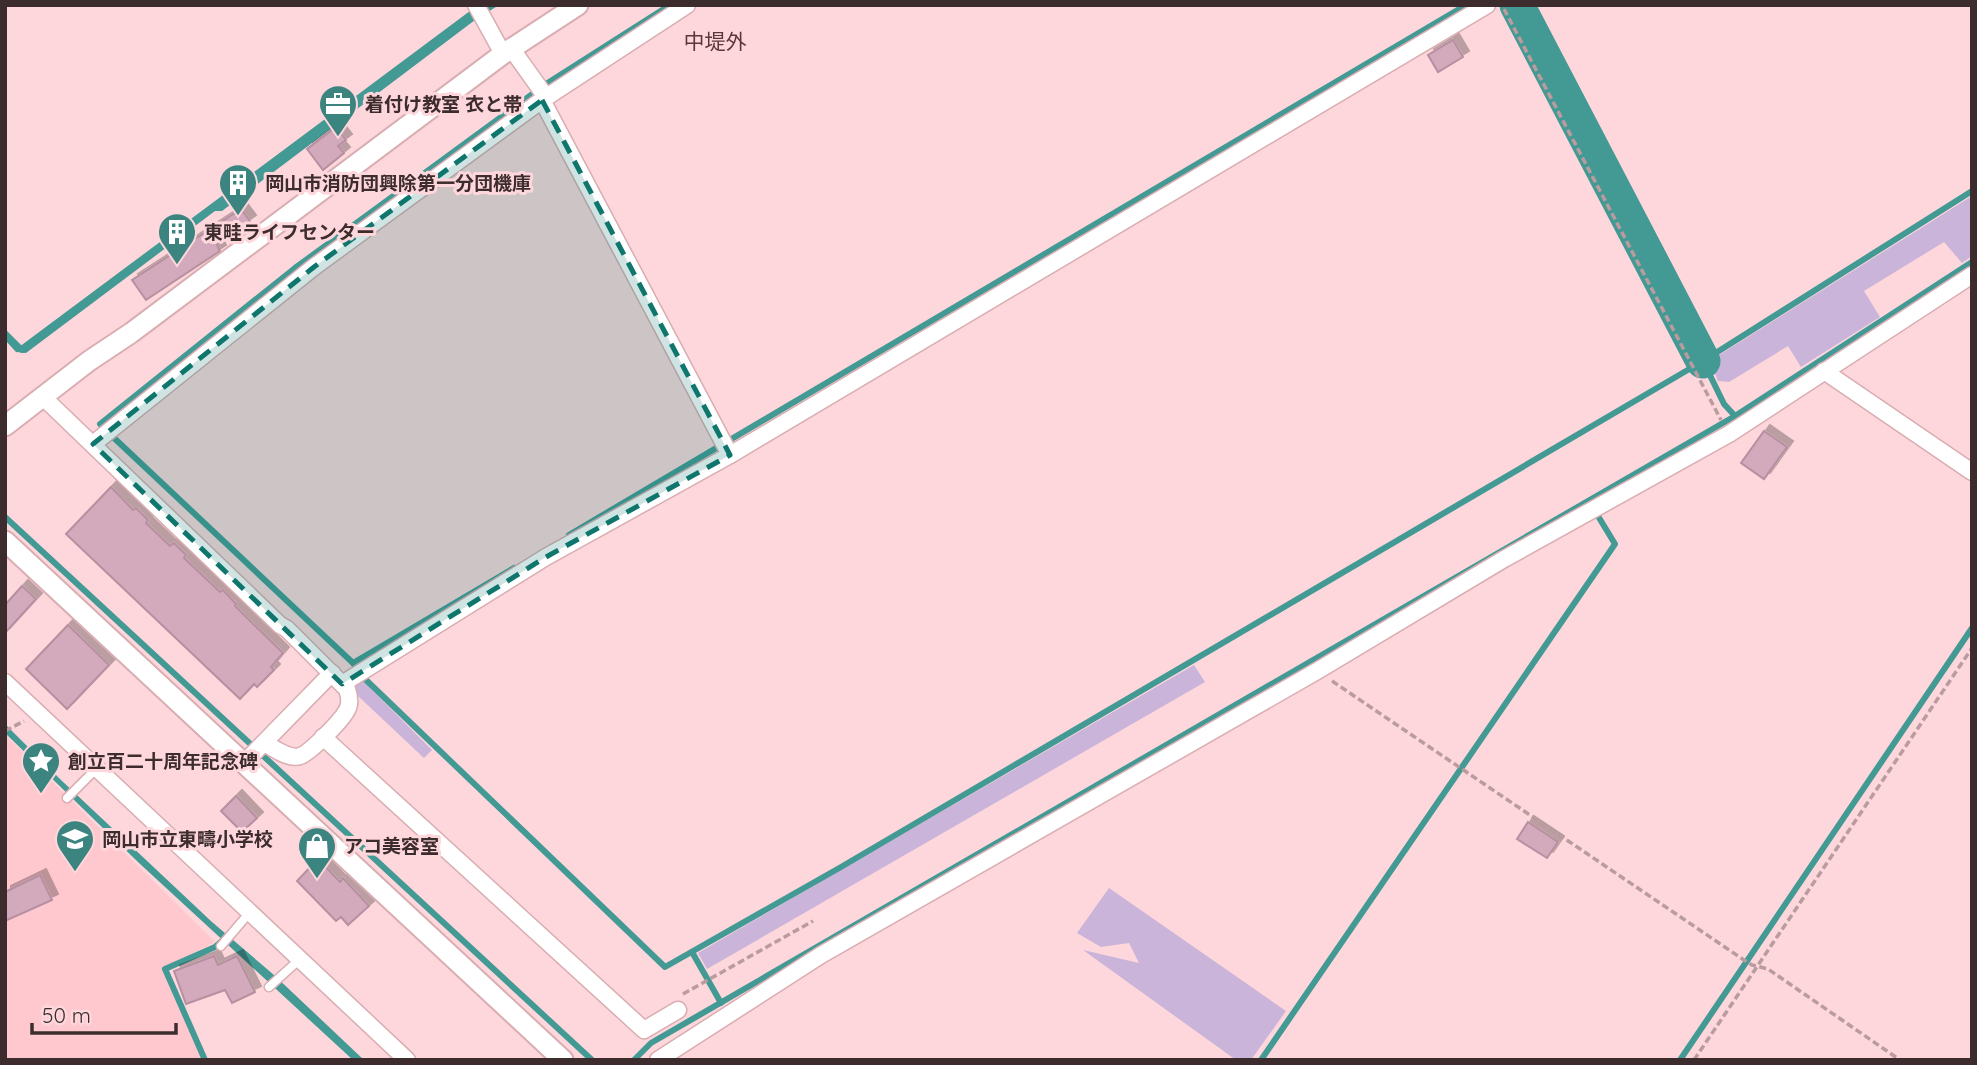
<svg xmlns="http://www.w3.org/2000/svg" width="1977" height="1065" font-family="Quicksand,'Noto Sans JP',sans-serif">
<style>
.built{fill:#ffc8cf}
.green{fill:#cab4da}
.water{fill:#439994}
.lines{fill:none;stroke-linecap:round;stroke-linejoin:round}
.stream{stroke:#439994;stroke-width:6}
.river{stroke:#439994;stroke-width:35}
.building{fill:#d3aabc;stroke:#b68fa0;stroke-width:2;filter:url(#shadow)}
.service-casing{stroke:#d9adb2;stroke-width:11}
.minor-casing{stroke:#d9adb2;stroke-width:19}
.tertiary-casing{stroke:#d9adb2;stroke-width:23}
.path{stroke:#ba9b9e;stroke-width:3.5;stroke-dasharray:7 3.5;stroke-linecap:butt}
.service{stroke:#fff;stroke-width:8}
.minor{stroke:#fff;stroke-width:16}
.tertiary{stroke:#fff;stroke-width:19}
.marked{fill:#0f766e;fill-opacity:0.2;stroke:#0f766e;stroke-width:5;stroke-dasharray:14 9;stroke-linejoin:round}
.labels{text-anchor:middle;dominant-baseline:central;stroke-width:6;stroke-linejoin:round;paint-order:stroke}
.poi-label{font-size:19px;font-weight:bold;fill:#3d2c2e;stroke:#fdd7db;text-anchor:start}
.neighbourhood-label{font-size:21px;fill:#5b373c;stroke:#fdd7db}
</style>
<defs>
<filter id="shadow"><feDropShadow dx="6" dy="-6" stdDeviation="0" flood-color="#0004"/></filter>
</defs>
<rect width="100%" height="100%" fill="#fdd7db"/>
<!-- built -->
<path class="built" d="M6,736L215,942L162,969L202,1060H5Z"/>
<!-- green -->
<g class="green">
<path d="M1972,196V256L1962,263L1944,242L1864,291L1880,317L1801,367L1788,346L1729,382L1718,381L1714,371L1716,357Z"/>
<path d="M1194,665L1205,682L707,969L698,953Z"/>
<path d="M362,680L432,750L424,758L358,696L355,685Z"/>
<path d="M1109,888L1286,1011L1251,1060H1236L1083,950L1139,963L1129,943L1101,947L1077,933Z"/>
</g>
<!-- water -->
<g class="water">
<path d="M478,5H499L475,20L222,211H215L26,353L16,352L5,340V333L19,347Z"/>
<path d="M5,724L61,780L212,922L274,975L364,1060H353L139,863L5,733Z"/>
</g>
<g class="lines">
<!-- stream -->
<g class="stream">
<path d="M5,333L22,350L25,348"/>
<path d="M1703,361L1724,404L1735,416"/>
<path d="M103,428L100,424L295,268L546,84L670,5"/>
<path d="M113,437L353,663L365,679L665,967L841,867L1703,361L1972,191"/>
<path d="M5,517L592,1060"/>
<path d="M569,535L1466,5"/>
<path d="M353,663L514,568"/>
<path d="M692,952L721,1003"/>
<path d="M205,1060L165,969L215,947L223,940"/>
<path d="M634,1060L651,1043L1735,416L1972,262"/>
<path d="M1261,1060L1615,544L1598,516"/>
<path d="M1680,1060L1972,628"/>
</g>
<!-- river -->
<path class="river" d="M1517,5L1703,361"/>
</g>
<!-- building -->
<g class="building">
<path d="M1453,40L1463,57L1438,72L1428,55Z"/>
<path d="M336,127L346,140L338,146L344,153L323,170L307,149Z"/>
<path d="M241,209L250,221L217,245L220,251L146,300L132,280Z"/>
<path d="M1764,431L1787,447L1764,479L1741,463Z"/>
<path d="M111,487L133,510L136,508L148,520L146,523L170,546L174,543L186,555L184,558L220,592L223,590L236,604L235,606L283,653L271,667L274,670L257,687L254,684L240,699L66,534Z"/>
<path d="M22,586L36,599L5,633V605Z"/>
<path d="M68,625L109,665L67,709L26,669Z"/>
<path d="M236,796L257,818L242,832L221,811Z"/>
<path d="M1528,822L1558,842L1547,858L1517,839Z"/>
<path d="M318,859L340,882L343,878L369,906L348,925L341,917L336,921L297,881Z"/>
<path d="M40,875L52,900L5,921V892Z"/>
<path d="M214,956L218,965L237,956L255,992L232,1003L225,990L186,1004L174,971Z"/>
</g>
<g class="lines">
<defs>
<g id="service">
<path d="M67,798L97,768"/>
<path d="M221,946L250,912"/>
<path d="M269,987L300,959"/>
</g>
<g id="minor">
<path d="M476,5L503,54"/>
<path d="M511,48L546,97"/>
<path d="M542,100L730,455"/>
<path d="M1824,371L1972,472"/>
<path d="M43,397L280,625L287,629L347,689C349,695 351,703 347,710C342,720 310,753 300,756C289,760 274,748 264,743"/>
<path d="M93,444L314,267L542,100L687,5"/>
<path d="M5,682L407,1060"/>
<path d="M342,684L546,557L730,455L1487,5"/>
<path d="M323,737L644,1030L678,1010"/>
<path d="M244,763L332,673"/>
<path d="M658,1060L821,955L1317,671L1504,559L1729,434L1972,275"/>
</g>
<g id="tertiary">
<path d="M5,426L89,361L131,333L503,54L578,5"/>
<path d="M5,541L563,1060"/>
</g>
</defs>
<!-- service casing -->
<use href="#service" class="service-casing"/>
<!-- minor casing -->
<use href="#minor" class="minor-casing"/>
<!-- tertiary casing -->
<use href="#tertiary" class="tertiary-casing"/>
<!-- path -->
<g class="path">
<path d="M1504,9L1721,420"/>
<path d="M1332,681L1744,960L1752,965L1768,969L1900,1060"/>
<path d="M5,731L24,721"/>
<path d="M683,994L813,921"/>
<path d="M1694,1060L1972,648"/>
</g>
<!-- service -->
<use href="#service" class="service"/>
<!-- minor -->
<use href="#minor" class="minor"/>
<!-- tertiary -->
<use href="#tertiary" class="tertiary"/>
</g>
<!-- marked area -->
<path class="marked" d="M542,100L730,455L546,557L342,684L93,444L314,267Z"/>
<!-- icons -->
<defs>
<symbol id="office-pin" viewBox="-11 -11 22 30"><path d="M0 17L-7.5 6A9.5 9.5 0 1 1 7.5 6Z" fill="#3c8480" stroke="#fdd7db"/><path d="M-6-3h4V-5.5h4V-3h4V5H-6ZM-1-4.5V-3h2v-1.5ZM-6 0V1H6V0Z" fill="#fff"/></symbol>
<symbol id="building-pin" viewBox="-11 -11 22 30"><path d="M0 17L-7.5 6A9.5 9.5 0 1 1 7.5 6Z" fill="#3c8480" stroke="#fdd7db"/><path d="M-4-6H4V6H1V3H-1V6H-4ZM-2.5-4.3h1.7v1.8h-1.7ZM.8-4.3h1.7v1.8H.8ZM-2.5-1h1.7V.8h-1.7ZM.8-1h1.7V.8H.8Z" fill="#fff"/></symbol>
<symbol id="sight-pin" viewBox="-11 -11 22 30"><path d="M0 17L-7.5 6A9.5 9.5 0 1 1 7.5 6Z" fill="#3c8480" stroke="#fdd7db"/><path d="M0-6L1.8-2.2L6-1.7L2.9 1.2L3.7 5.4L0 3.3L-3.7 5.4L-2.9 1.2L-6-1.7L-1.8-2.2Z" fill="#fff"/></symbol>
<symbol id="school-pin" viewBox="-11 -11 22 30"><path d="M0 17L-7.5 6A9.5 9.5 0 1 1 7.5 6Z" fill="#3c8480" stroke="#fdd7db"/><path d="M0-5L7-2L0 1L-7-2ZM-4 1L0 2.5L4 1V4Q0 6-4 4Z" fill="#fff"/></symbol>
<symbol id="shop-pin" viewBox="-11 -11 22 30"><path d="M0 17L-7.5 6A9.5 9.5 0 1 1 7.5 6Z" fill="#3c8480" stroke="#fdd7db"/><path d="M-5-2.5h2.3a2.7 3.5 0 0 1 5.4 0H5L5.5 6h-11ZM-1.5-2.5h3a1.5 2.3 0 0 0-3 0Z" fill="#fff"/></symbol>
</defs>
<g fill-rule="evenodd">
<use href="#office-pin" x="316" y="82" width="44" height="60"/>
<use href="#building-pin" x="216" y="161" width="44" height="60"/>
<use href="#building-pin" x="155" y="210" width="44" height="60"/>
<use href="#sight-pin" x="19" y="739" width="44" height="60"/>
<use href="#school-pin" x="53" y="817" width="44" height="60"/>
<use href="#shop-pin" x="295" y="824" width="44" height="60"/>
</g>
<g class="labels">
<!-- poi labels -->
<g class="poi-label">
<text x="365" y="104">着付け教室 衣と帯</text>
<text x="265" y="183">岡山市消防団興除第一分団機庫</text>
<text x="204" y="232">東畦ライフセンター</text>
<text x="68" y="761">創立百二十周年記念碑</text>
<text x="102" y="839">岡山市立東疇小学校</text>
<text x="344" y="846">アコ美容室</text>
</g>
<!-- neighbourhood labels -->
<g class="neighbourhood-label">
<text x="715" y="41">中堤外</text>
</g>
</g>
<!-- border -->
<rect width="1977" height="1065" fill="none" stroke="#3d2c2e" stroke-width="14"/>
<!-- scale -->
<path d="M32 1023v10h144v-10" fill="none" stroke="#3d2c2e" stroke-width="3.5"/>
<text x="42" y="1023" font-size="21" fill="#3d2c2e" stroke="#fdd7db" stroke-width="5" paint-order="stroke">50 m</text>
</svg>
